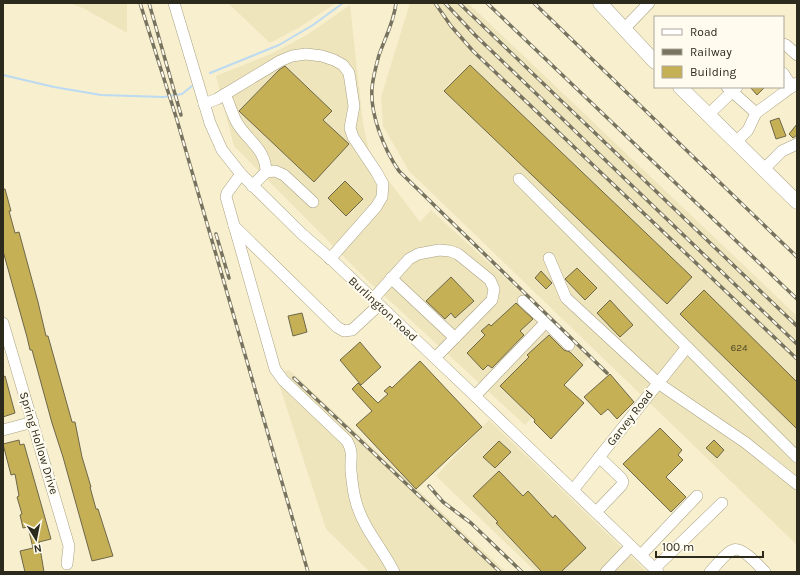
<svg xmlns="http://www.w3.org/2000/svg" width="800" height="575" font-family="Karla,sans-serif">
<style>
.built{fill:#eee5bc}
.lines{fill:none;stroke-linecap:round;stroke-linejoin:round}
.stream{stroke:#bcdaf1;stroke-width:2}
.building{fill:#c6b055;stroke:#6e674a}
.minor-casing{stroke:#aaa283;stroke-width:12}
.major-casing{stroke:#aaa283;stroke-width:15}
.minor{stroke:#fff;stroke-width:11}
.major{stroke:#fff;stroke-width:14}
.rail-casing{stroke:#78735f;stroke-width:3.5}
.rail{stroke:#fffcef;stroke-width:2;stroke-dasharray:6;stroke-linecap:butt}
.labels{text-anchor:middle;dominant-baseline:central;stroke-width:4;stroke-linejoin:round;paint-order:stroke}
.number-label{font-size:10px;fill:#524b2b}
.street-label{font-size:12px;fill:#2c291d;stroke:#fffcef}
</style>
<rect width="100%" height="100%" fill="#f7efce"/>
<!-- built -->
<g class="built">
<path d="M70,3H127V33L85,9Z"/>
<path d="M228,3H336L300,27L270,43Z"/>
<path d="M410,3H468L797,316V545L409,171L383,126L381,97Z"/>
<path d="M350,5L363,123L370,156L420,222L431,210L590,356L525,425L367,280L234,146L216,76L271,54L307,35Z"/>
<path d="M289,370L506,572H370L326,529L276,375Z"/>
<path d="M489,420L647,572H536L436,476Z"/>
</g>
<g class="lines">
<!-- stream -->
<g class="stream">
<path d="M210,73L279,45L313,25L343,3"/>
<path d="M3,75L54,87L101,95L164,97L182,94L192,86"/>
</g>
</g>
<!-- building -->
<g class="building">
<path d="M470,65L692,277L667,304L444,91Z"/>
<path d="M285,66L332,111L323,120L349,144L314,182L239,111L279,70Z"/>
<path d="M750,87H765L757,95Z"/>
<path d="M779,118L786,136L776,139L770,121Z"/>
<path d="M797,124V135L793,138L789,134Z"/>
<path d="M345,181L363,199L346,216L328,198Z"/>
<path d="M3,189H5L11,211H9L15,233L19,232L38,302L46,336H48L72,422H75L82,457L91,487H90L96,509H98L113,556L92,561L63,457L52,423L32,350H30L27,337L3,251Z"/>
<path d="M577,268L597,288L585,300L565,279Z"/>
<path d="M541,271L552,283L546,289L535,278Z"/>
<path d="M451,277L474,301L455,318L451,313L445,319L426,301Z"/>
<path d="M704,290L797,382V429L680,314Z"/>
<path d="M610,300L633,325L620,337L597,313Z"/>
<path d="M516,303L533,319L520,331L524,335L492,368L488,365L483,370L467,353L485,335L481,331L489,324L491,326Z"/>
<path d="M302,313L307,332L293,336L288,316Z"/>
<path d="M549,335L564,350L570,352L583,365L564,385L584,403L551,439L534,422L535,420L500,386L529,357L527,355Z"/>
<path d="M360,342L381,367L361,385L340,360Z"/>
<path d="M420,361L482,427L416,489L356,425L372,411L352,389L358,383L378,403L388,394L384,391L390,386L392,388Z"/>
<path d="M610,374L634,402L617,419L608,409L601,415L584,397Z"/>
<path d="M5,376L15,413L3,417V377Z"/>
<path d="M660,428L682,450L678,455L683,460L666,477L686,497L671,512L623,464Z"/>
<path d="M19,440L20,445L24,444L51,539L39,542L44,572H25L20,551L33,548L28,527L23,528L20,515L22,514L17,497L19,496L15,474L11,475L3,444Z"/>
<path d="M714,440L724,450L717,458L706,448Z"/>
<path d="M499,441L511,452L495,468L483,457Z"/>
<path d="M499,471L523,496L528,491L553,518L555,515L586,548L561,572H542L496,523L498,522L473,496Z"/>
</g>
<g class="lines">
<defs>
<g id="minor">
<path d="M174,3L210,123L222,150L241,174L302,234L332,260L475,396L658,572"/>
<path d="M624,29L649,3"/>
<path d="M783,44L786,45L797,55"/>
<path d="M783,73L792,87"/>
<path d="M727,87L756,113"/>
<path d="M225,94C229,103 232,113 236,121C246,140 266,148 266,172L252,186"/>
<path d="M204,104L217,99L280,61L292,56L306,54L322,56L334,60L343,65L349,73L354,106L350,128L353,137L377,173L383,184L382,197L376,207L330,259"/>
<path d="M708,115L737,87"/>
<path d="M736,142L748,130L756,113L797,83"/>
<path d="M763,170L782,151L797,144"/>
<path d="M266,172L275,171L284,175L313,202"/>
<path d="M241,174L227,193L226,197L275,369L283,380L347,441C354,453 350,459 351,471C352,481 353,492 356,502C363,528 382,548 394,572"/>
<path d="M519,179L797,457"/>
<path d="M234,226L337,327L344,331L352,330L379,305"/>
<path d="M549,258L566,298L658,383L746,443L797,484"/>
<path d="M391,278L455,338"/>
<path d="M373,299L409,259L418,254L439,250L450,251L458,254L490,280L494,289L492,300L435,358"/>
<path d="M523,301L546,322"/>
<path d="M3,323L69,546L67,564"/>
<path d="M475,396L546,322L569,345"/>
<path d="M3,430L33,422"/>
<path d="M573,490L687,347"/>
<path d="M596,512L621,486L623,482L621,478L599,457"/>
<path d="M641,555L697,496"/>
<path d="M655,568L722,503"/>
<path d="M606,572L631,546"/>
<path d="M710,572C716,566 726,552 733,550C742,546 759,566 765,572"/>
</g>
<g id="major">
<path d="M600,3L655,62"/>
<path d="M680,87L797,202"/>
</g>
</defs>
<!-- minor casing -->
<use href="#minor" class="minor-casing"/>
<!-- major casing -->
<use href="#major" class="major-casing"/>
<!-- minor -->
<use href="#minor" class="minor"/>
<!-- major -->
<use href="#major" class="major"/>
<defs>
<g id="rail">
<path d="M140,3L177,120L308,572"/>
<path d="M149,3L181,115"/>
<path d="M396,3C394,22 385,38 379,55C376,66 373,77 372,88C370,115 384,149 399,171L607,373"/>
<path d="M435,3L451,26L473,51L797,359"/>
<path d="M445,3L475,35L797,344"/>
<path d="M459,3L797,326"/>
<path d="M487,3L797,299"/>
<path d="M534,3L797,257"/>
<path d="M216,234L229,278"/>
<path d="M294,378L500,572"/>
<path d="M429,486L443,502L471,523L522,572"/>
</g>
</defs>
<!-- rail casing -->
<use href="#rail" class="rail-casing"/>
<!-- rail -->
<use href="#rail" class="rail"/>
</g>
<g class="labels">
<!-- number labels -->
<g class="number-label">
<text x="739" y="348">624</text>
</g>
<!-- street labels -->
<g class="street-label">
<text transform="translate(383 309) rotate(43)">Burlington Road</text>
<text transform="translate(630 418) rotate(-52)">Garvey Road</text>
<text transform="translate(39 443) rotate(73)">Spring Hollow Drive</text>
</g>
</g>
<!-- border -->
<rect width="800" height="575" fill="none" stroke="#2c291d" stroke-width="8"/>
<!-- legend -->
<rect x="654" y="16" width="130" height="72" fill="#fffcef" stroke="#aba89b"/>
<rect x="662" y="29" width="20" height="6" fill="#ffffff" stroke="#aba89b"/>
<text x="690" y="36" font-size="12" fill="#2c291d">Road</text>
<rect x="662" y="49" width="20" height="6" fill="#78735f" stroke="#aba89b"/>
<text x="690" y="56" font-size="12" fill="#2c291d">Railway</text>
<rect x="662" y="66" width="20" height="12" fill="#c6b055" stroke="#aba89b"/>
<text x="690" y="76" font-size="12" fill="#2c291d">Building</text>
<!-- north arrow -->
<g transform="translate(36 539) rotate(170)" stroke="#fffcef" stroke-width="3" paint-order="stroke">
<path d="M0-3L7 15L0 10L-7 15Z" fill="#2c291d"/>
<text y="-6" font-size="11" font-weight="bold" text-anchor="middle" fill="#2c291d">N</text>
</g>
<!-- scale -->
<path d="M656 551v6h107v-6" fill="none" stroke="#2c291d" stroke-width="2"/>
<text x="662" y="551" font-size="12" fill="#2c291d" stroke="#fffcef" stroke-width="3" paint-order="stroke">100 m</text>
</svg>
